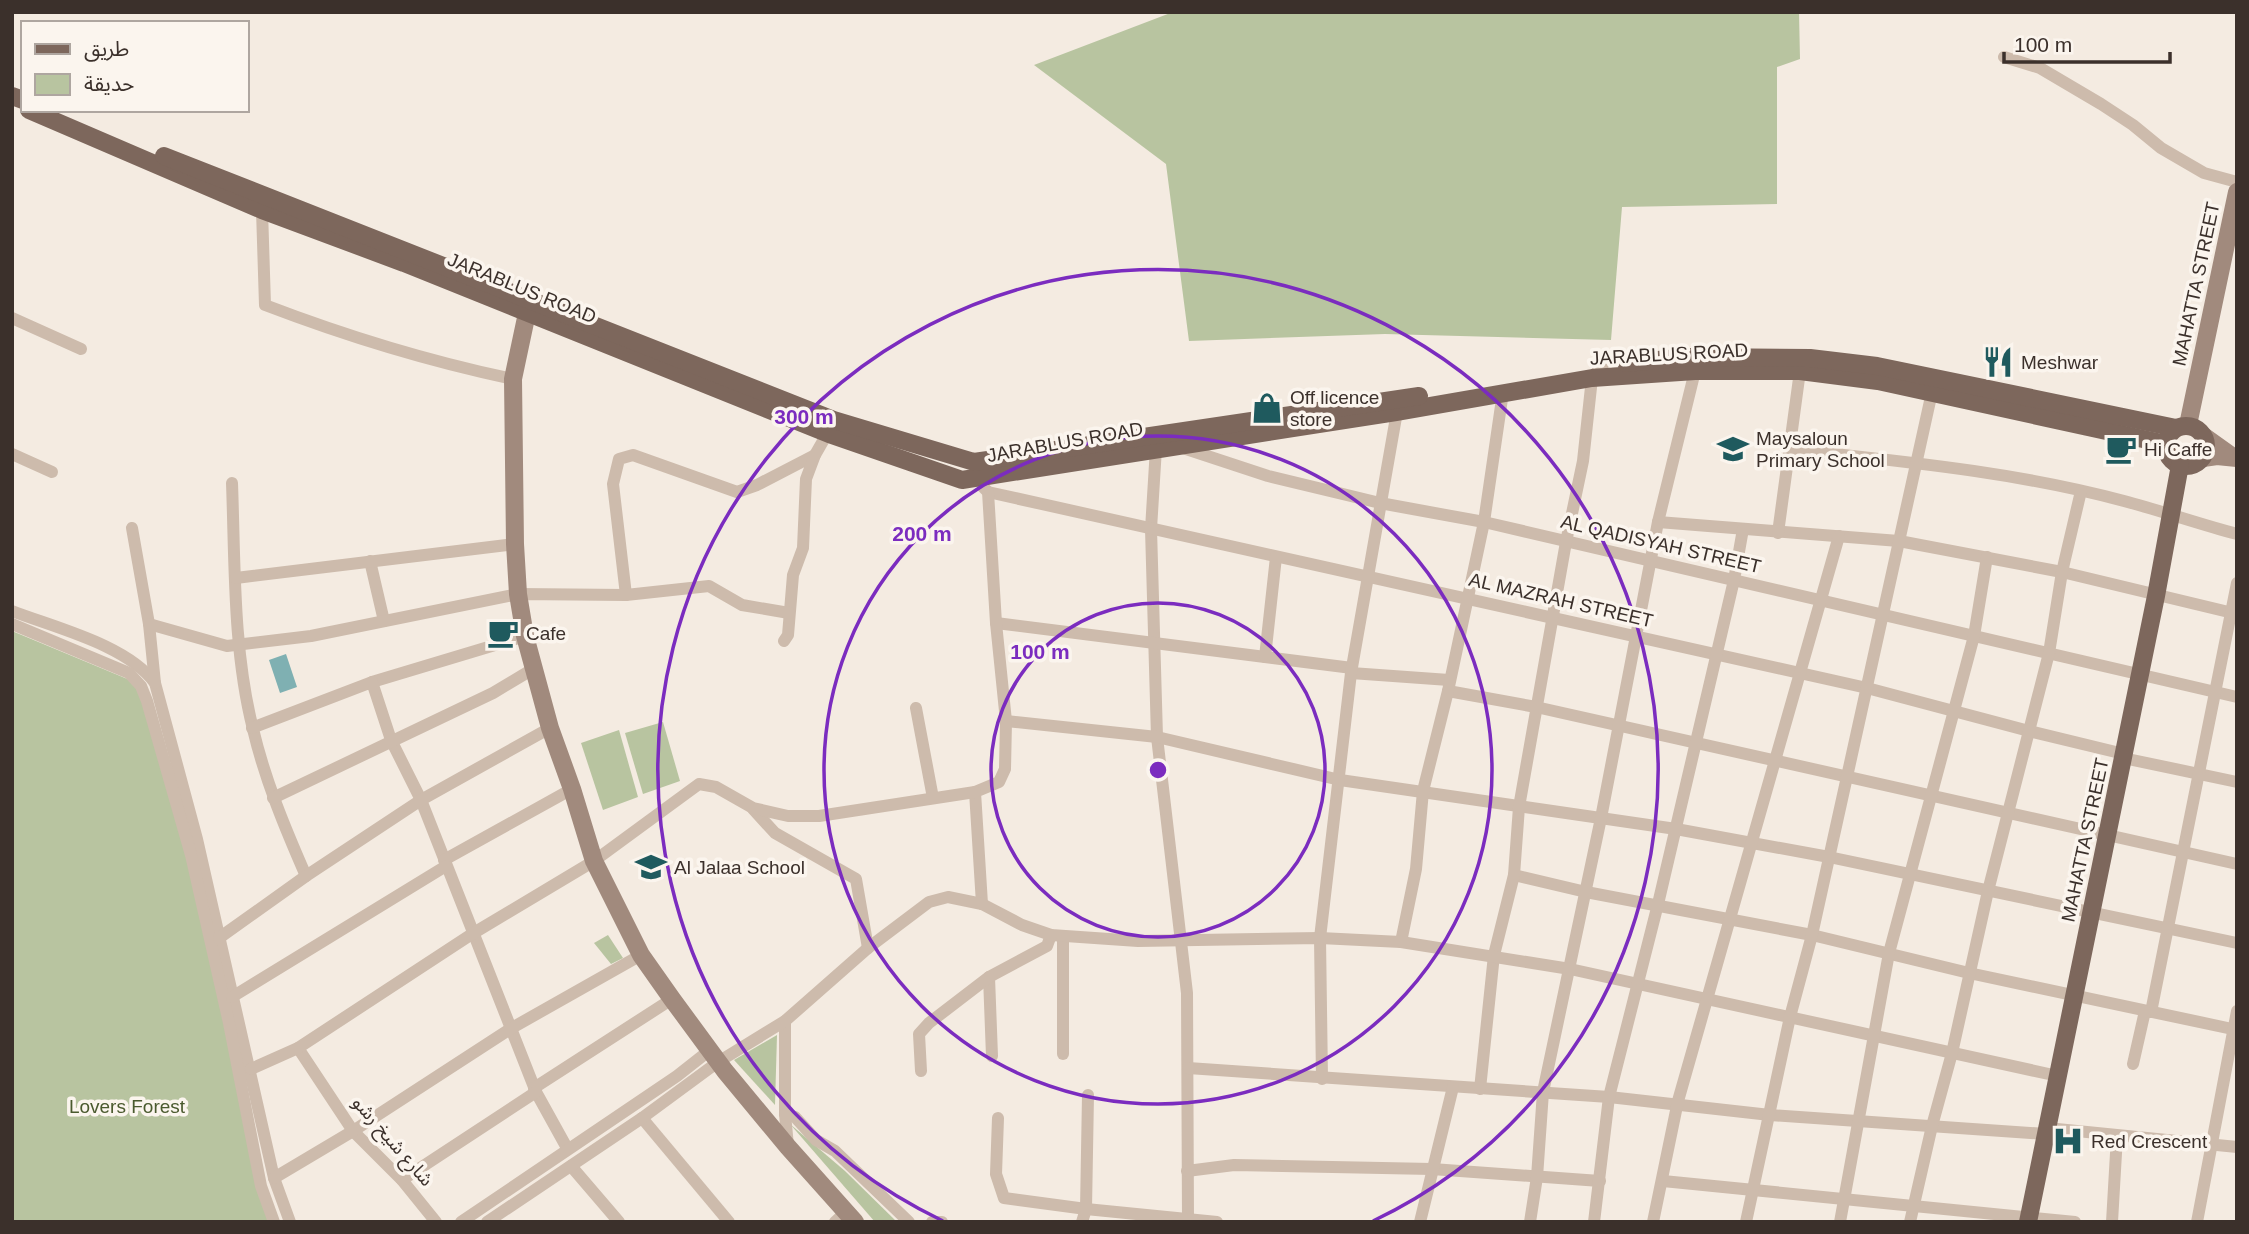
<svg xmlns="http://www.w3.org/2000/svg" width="2249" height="1234" font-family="Helvetica,'Noto Sans Arabic',sans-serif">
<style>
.green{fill:#b8c4a0}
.water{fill:#7fb0b2}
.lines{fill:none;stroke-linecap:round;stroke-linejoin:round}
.street{stroke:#cdbbac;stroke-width:12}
.secondary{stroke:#a18a7d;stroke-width:18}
.primary{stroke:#7d675c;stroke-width:18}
.ring{fill:none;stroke:#7b2cbf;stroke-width:3.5}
.labels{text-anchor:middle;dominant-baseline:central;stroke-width:7;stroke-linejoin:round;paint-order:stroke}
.street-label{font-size:19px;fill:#3b302b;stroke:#fbf5ee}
.poi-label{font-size:19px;fill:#3b302b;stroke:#fbf5ee;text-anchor:start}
.park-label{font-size:19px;fill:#4a5a2e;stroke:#fbf5ee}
.centre{fill:#7b2cbf;stroke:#fbf5ee;stroke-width:3.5}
.ring-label{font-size:21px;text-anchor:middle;font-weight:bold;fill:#7b2cbf;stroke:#fbf5ee;stroke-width:7;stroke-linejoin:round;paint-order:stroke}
</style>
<rect width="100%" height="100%" fill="#f4ebe1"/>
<!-- green -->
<g class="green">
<path d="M1173,12H1799L1800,59L1777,67V204L1622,207L1611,340L1385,334L1189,341L1166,164L1034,65Z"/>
<path d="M12,631L137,683L185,841L269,1222H12Z"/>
<path d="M663,722L680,781L643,794L625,733Z"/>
<path d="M619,730L638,797L603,810L581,743Z"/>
<path d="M608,935L623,958L611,964L594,943Z"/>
<path d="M777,1035L775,1105L734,1060Z"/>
<path d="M790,1124L845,1171L897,1222H875Z"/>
</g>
<!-- water -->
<path class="water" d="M286,654L297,687L280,693L269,660Z"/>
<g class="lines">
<!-- street -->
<g class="street">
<path d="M2004,57L2040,68L2101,104L2133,125L2161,148L2204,173L2237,182"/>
<path d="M262,210L265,305C346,336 427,361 513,379"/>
<path d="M12,318L81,349"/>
<path d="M1156,448L1151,529L1157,737L1187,993L1188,1219"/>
<path d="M1183,448L1268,476L1380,503L1484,522L2237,697"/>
<path d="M1790,449C1899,461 2017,472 2124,501C2162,511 2199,524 2237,534"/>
<path d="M12,454L52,472"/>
<path d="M232,483C235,565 233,650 253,729C265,780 285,828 306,876"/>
<path d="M988,492L1867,688L2029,731L2124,754"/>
<path d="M1658,522L1899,541L2062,572L2237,614"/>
<path d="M132,528L149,624"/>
<path d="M1778,533L1800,371"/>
<path d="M370,561L384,621"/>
<path d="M236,578L515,544"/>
<path d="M626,595L613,484L619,459L633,455L737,492L757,485L815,455"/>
<path d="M12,611C56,628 127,645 155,683L197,839L274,1178L290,1222"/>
<path d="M996,623L1352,668"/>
<path d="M12,624L129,673L141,686L147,701L191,855L229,1023L261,1186L274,1222"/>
<path d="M784,641L788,635L793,575L803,548L806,479L815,455L831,427"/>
<path d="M1265,657L1276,557"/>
<path d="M1351,673L1449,680"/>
<path d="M372,682L525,636"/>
<path d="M155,683L149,624L227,646L311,636L518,594L626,595L709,586L742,605L789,613"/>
<path d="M1448,691L1536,707L2237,864"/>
<path d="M916,708L933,798"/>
<path d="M1006,721L1157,737L1340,780L1676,829L1829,857L2237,943"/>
<path d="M252,728L372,682L391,740L421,800L536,1092L567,1148"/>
<path d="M2123,758L2237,782"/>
<path d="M273,798L493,693L533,669"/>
<path d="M753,809L775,833L856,879L868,948"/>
<path d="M444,860L572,789"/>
<path d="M1514,875L1586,892L1812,935L1969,973L2237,1030"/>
<path d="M982,904L975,792L999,782L1005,769L1006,721L996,623L988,492L983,487"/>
<path d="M219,938L306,876L421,800L550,728"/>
<path d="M1401,942L1416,869L1423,791L1448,691L1484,522L1503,392"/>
<path d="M989,977L992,1056"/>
<path d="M232,997L446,866"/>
<path d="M2151,1012L2237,583"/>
<path d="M785,1021V1114L788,1146"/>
<path d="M298,1048L353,1131L402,1180L436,1222"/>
<path d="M1063,1054V936"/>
<path d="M2133,1064L2145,1011"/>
<path d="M1188,1068L1609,1097L1770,1115L2046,1134"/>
<path d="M251,1069L298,1048L472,934L594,861L699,784L716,787L753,808L788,816H819L975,792"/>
<path d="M921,1071L919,1034L929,1023L989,977L1047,946L1051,935"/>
<path d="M1322,1079L1320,938L1351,673L1398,406"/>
<path d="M534,1088L672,999"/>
<path d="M1480,1089L1494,955L1514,875L1519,807L1566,542L1583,461L1592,378L1603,365"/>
<path d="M785,1114L795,1117L816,1140L835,1151L909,1222"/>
<path d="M642,1118L729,1222"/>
<path d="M998,1118L996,1174L1004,1198L1086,1209L1217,1222"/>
<path d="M2047,1128L2237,1147"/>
<path d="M571,1166L619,1222"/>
<path d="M1187,1171L1234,1165L1432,1169L1600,1181"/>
<path d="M274,1178L353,1131L510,1029L641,955"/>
<path d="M402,1180L536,1092"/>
<path d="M1663,1181L2075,1222"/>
<path d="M461,1222L677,1076L710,1050"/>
<path d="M487,1222L642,1118L718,1062L785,1021L868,948L929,902L948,897L982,904L1022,925L1051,935L1138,941L1320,938L1401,942L1570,969L2058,1076"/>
<path d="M835,1222L846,1212"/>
<path d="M932,1222H942"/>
<path d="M1082,1222L1086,1209L1088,1095"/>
<path d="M1420,1222L1453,1087"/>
<path d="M1530,1222L1537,1177L1543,1092L1601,818L1658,522L1695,371"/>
<path d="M1594,1222L1609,1097L1658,904L1734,580L1743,529"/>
<path d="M1653,1222L1678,1101L1839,536"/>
<path d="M1746,1222L1790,1017L1812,935L1932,392"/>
<path d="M1840,1222L1889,953L1974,636L1987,557"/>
<path d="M1910,1222L1932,1126L1952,1053L1988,891L2049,653L2062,572L2081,491"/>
<path d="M2112,1222L2117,1136"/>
<path d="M2197,1222L2237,1011"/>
</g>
<!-- secondary -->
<g class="secondary">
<path d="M533,301L527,313L513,379L515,544L518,594L525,636L550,728L572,789L594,861L641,955L672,999L725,1071L788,1147L855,1222"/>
<path d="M2188,425L2237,192"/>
<path d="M2205,437L2233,457"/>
<path d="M2203,458L2217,456L2237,458"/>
</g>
<!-- primary -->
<g class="primary">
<path d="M12,96L23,100"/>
<path d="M29,110L262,210L404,263L829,434L962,480L1396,412L1592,378L1695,371H1800L1878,381L2166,444"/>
<path d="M164,156L834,420L974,462L1419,396"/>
<path d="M1626,363L1689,357L1810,358L1877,366L2176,428"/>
<circle cx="2186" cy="446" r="20"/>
<path d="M2028,1222L2156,596L2180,465"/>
</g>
</g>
<!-- distance rings -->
<g class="ring">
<circle cx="1158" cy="770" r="167"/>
<circle cx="1158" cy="770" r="334"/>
<path d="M943 1221A500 500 0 1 1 1373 1221"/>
</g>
<!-- icons -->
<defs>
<symbol id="restaurant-bare" viewBox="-9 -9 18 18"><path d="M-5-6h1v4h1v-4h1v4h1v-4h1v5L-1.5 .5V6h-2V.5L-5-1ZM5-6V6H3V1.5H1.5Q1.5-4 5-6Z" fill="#1f5a5e" stroke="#fbf5ee" stroke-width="2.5" paint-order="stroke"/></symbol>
<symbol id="shop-bare" viewBox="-9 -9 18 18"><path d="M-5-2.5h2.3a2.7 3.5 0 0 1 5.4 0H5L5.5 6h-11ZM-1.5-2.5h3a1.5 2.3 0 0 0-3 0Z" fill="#1f5a5e" stroke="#fbf5ee" stroke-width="2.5" paint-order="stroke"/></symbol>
<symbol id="school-bare" viewBox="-9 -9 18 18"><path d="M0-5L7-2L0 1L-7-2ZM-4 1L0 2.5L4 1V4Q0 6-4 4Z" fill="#1f5a5e" stroke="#fbf5ee" stroke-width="2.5" paint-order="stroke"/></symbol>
<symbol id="cafe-bare" viewBox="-9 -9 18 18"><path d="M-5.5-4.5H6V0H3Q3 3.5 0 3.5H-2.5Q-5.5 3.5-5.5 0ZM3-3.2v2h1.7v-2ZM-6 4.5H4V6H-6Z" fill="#1f5a5e" stroke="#fbf5ee" stroke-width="2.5" paint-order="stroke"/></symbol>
<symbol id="hospital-bare" viewBox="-9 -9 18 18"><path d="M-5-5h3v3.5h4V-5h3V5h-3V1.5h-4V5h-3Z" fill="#1f5a5e" stroke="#fbf5ee" stroke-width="2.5" paint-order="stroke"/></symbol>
</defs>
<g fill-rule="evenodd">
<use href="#restaurant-bare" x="1976" y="340" width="44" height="44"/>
<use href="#shop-bare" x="1245" y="386" width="44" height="44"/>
<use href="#school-bare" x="1711" y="427" width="44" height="44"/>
<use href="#cafe-bare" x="2099" y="427" width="44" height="44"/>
<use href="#cafe-bare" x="481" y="611" width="44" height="44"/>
<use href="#school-bare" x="629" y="845" width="44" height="44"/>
<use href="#hospital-bare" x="2046" y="1119" width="44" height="44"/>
</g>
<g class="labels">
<!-- street labels -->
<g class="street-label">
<text transform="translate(2196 284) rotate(-78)">MAHATTA STREET</text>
<text transform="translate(522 288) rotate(22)">JARABLUS ROAD</text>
<text transform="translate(1669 354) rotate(-3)">JARABLUS ROAD</text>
<text transform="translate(1065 442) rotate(-10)">JARABLUS ROAD</text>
<text transform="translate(1661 544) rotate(13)">AL QADISYAH STREET</text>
<text transform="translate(1561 600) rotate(13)">AL MAZRAH STREET</text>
<text transform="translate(2085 840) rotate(-78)">MAHATTA STREET</text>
<text transform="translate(393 1141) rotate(49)">شارع شيخ رشو</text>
</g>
<!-- poi labels -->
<g class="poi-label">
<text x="2021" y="362">Meshwar</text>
<text x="1290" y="397">Off licence<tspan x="1290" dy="22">store</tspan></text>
<text x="1756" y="438">Maysaloun<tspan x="1756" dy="22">Primary School</tspan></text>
<text x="2144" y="449">Hi Caffe</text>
<text x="526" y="633">Cafe</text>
<text x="674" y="867">Al Jalaa School</text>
<text x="2091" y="1141">Red Crescent</text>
</g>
<!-- park labels -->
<g class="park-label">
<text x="127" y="1106">Lovers Forest</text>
</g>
</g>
<circle cx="1158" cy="770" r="10" class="centre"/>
<g class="ring-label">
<text x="804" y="424">300 m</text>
<text x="922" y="541">200 m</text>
<text x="1040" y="659">100 m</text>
</g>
<!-- border -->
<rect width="2249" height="1234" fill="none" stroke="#3b302b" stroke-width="28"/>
<!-- legend -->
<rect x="21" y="21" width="228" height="91" fill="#fbf5ee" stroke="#aea6a0" stroke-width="2"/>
<rect x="35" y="44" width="35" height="10" fill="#7d675c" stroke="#aea6a0" stroke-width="2"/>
<text x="84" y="56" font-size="21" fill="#3b302b">طريق</text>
<rect x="35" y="74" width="35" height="21" fill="#b8c4a0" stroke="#aea6a0" stroke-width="2"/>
<text x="84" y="91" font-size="21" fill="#3b302b">حديقة</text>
<!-- scale -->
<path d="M2004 52v10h166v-10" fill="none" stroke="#3b302b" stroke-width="3.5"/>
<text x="2014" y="52" font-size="21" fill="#3b302b" stroke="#fbf5ee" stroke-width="5" paint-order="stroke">100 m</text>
</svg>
